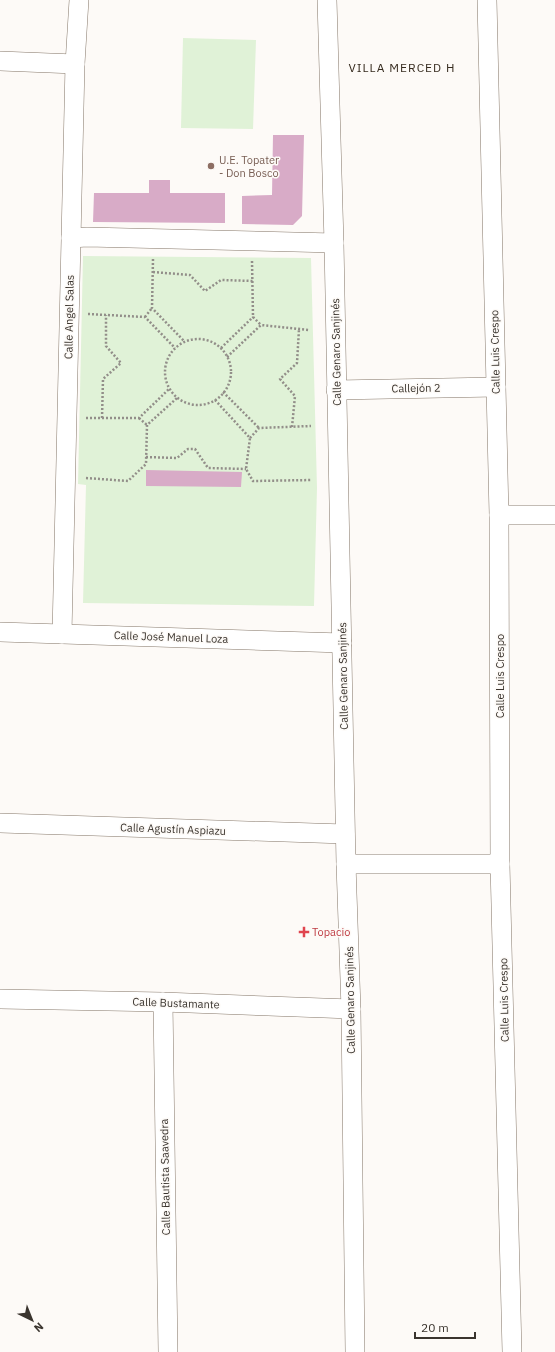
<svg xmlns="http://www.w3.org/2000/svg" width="555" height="1352" font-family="'IBM Plex Sans',sans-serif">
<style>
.green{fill:#e0f2d7}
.building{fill:#d8abc7}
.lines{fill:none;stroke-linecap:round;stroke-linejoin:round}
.street-casing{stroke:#86786a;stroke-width:20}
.path{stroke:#928e89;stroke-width:2.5;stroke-dasharray:2 2;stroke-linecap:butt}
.street{stroke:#fff;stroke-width:19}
.education-dot{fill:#8d6e63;stroke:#fdfaf7;stroke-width:1.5}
.health-dot{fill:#e0444e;stroke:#fdfaf7;stroke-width:1.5}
.labels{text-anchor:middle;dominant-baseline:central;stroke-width:3;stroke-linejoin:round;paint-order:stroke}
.education-label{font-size:11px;fill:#785e54;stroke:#fdfaf7;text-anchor:start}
.street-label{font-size:11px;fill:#3a342e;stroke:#fdfaf7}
.health-label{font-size:11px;fill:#be3a42;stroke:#fdfaf7;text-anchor:start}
.neighbourhood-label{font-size:12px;letter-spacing:1px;fill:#352a1e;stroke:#fdfaf7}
</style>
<rect width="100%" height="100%" fill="#fdfaf7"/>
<!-- green -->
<g class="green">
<path d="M183,38L256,40L253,129L181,128Z"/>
<path d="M83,256L311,258L317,488L314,606L83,603L86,485L78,484Z"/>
</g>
<!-- building -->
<g class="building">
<path d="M273,135H304L302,216L293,225L242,224V196L272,195Z"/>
<path d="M149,180H170V193H225V223L93,222L94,193H149Z"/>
<path d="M146,470L242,472L241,487L146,486Z"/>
</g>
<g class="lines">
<defs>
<g id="street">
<path d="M327,0L334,243L346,864L351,1009L355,1352"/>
<path d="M487,0L499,515L500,864L512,1352"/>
<path d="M0,61L75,64"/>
<path d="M71,238L87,237L334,243"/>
<path d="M336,390L496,387"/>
<path d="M499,515H555"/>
<path d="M0,632L342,643"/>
<path d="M62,634L75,64L79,0"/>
<path d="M0,823L345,834"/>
<path d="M346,864H500"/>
<path d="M0,999L163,1002L351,1009"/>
<path d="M163,1002L168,1352"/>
</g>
</defs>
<!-- street casing -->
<use href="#street" class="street-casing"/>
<!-- path -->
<g class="path">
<path d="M153,259L152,308L184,341"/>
<path d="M252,261L253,317L261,325"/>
<path d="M153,272L190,275L205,291L221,280L253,281"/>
<path d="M88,314L145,317L175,348"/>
<path d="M145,317L152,308"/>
<circle cx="198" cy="372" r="33"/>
<path d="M221,348L253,317"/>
<path d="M227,357L261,325L309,330"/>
<path d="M223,392L259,428"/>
<path d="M215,400L250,438L246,469L253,481L312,480"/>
<path d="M86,418H139L169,389"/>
<path d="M102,418L103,379L121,363L106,346V315"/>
<path d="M139,418L147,425"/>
<path d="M292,427L295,396L280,379L297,363L299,329"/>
<path d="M250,438L259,428L311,426"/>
<path d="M146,457L177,458L188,449H195L208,468L246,469"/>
<path d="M86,478L128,481L146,464L147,425L177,398"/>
</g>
<!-- street -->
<use href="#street" class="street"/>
</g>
<!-- markers -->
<circle class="education-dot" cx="211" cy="166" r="4"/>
<path class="health-dot" d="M302 926h4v4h4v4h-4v4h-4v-4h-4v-4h4z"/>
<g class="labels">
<!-- education labels -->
<g class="education-label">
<text x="219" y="160">U.E. Topater<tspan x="219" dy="13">- Don Bosco</tspan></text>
</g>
<!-- street labels -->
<g class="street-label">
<text transform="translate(69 317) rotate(-89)">Calle Angel Salas</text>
<text transform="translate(336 352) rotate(-91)">Calle Genaro Sanjinés</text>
<text transform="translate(495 352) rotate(-91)">Calle Luis Crespo</text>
<text transform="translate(416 388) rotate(-1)">Callejón 2</text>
<text transform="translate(171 637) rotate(2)">Calle José Manuel Loza</text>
<text transform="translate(343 676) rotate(-91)">Calle Genaro Sanjinés</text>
<text transform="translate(500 676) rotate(-90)">Calle Luis Crespo</text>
<text transform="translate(173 829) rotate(2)">Calle Agustín Aspiazu</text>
<text transform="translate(350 1000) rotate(-91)">Calle Genaro Sanjinés</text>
<text transform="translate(504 1000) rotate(-91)">Calle Luis Crespo</text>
<text transform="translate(176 1003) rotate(2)">Calle Bustamante</text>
<text transform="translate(165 1177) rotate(-91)">Calle Bautista Saavedra</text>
</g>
<!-- health labels -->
<g class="health-label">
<text x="312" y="932">Topacio</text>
</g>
<!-- neighbourhood labels -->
<g class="neighbourhood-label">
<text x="402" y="67">VILLA MERCED H</text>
</g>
</g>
<!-- north arrow -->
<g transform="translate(32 1320) rotate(137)" stroke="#fdfaf7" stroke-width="3" paint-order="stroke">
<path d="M0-3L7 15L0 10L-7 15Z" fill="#3a342e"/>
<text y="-6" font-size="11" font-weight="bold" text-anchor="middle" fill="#3a342e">N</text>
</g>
<!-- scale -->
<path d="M415 1332v6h60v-6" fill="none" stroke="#3a342e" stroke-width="2"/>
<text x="421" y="1332" font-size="12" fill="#3a342e" stroke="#fdfaf7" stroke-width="3" paint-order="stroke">20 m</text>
</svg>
